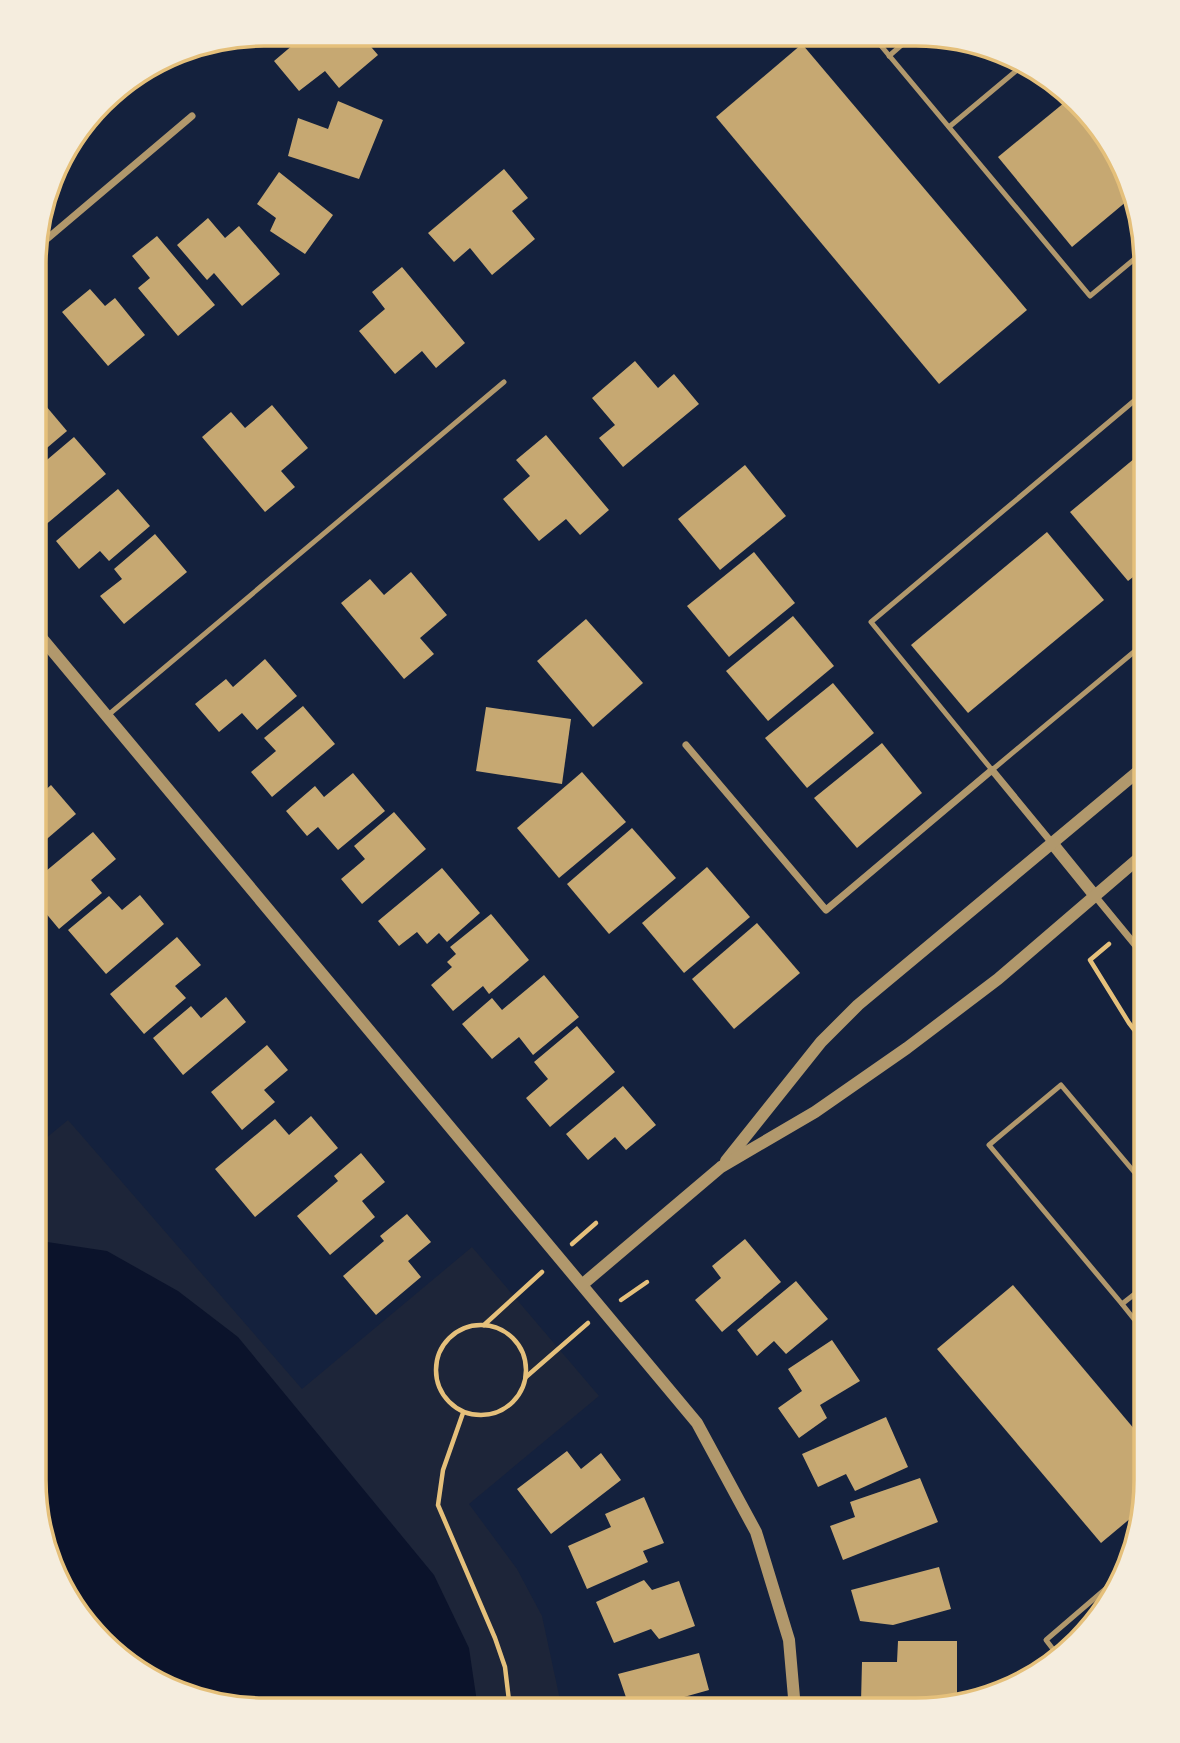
<svg xmlns="http://www.w3.org/2000/svg" width="1180" height="1743" font-family="'Asap Condensed',sans-serif">
<style>
.green{fill:#1d2539}
.water{fill:#0b132b}
.building{fill:#c6a872}
.lines{fill:none;stroke-linecap:round;stroke-linejoin:round}
.path{stroke:#e5c07b;stroke-width:4.5}
.service{stroke:#b1986c;stroke-width:5}
.minor{stroke:#b1986c;stroke-width:7}
.tertiary{stroke:#b1986c;stroke-width:12}
.rim{fill:none;stroke:#e5c07b;stroke-width:3.5}
</style>
<rect width="100%" height="100%" fill="#14213d"/>
<!-- green -->
<path class="green" d="M68,1120L302,1389L472,1247L599,1396L469,1504L517,1569L542,1616L562,1709L234,1708L124,1662L51,1568L33,1480L34,1148Z"/>
<!-- water -->
<path class="water" d="M34,1240L107,1251L178,1291L238,1337L434,1575L469,1648L478,1709L234,1708L124,1662L51,1568L33,1480Z"/>
<!-- building -->
<g class="building">
<path d="M307,33L319,46L335,33L360,34L378,55L339,88L325,71L299,91L274,61Z"/>
<path d="M802,44L1027,310L939,384L716,117Z"/>
<path d="M1070,98L1129,175L1133,196L1072,247L998,157Z"/>
<path d="M338,101L383,120L359,179L288,156L298,118L328,129Z"/>
<path d="M504,169L528,198L512,211L535,239L492,275L470,248L454,262L428,233Z"/>
<path d="M279,172L333,215L305,254L270,231L276,218L257,204Z"/>
<path d="M208,218L225,238L239,226L280,274L242,306L214,273L207,280L177,245Z"/>
<path d="M157,236L215,305L178,336L138,288L150,278L132,256Z"/>
<path d="M402,267L465,343L436,368L422,351L395,374L359,331L385,309L372,292Z"/>
<path d="M90,289L105,306L115,298L145,335L108,366L62,312Z"/>
<path d="M635,361L658,388L674,374L699,404L623,467L599,438L615,425L592,398Z"/>
<path d="M35,393L67,431L35,458Z"/>
<path d="M272,405L308,448L281,471L295,487L265,512L202,437L231,412L245,428Z"/>
<path d="M546,435L609,510L580,535L566,519L539,541L503,499L530,476L516,460Z"/>
<path d="M74,437L106,474L43,527L35,517V486L41,481L35,470Z"/>
<path d="M1147,448V566L1128,581L1070,512Z"/>
<path d="M745,465L786,516L720,570L678,519Z"/>
<path d="M118,489L150,526L109,561L100,551L79,569L56,541Z"/>
<path d="M1047,532L1104,600L968,713L911,645Z"/>
<path d="M155,534L187,572L124,624L100,596L122,579L114,569Z"/>
<path d="M754,552L795,603L729,657L687,606Z"/>
<path d="M411,572L447,615L420,638L434,654L404,679L341,603L370,579L384,595Z"/>
<path d="M793,616L834,666L768,721L726,671Z"/>
<path d="M586,619L643,683L593,727L537,661Z"/>
<path d="M265,659L297,696L257,730L242,713L219,732L195,704L226,679L233,687Z"/>
<path d="M833,683L874,733L807,788L765,738Z"/>
<path d="M303,706L335,744L272,797L251,772L276,751L264,738Z"/>
<path d="M486,707L571,719L562,784L476,771Z"/>
<path d="M882,743L922,793L857,848L814,798Z"/>
<path d="M582,772L626,822L559,878L517,828Z"/>
<path d="M353,773L385,811L338,850L318,827L307,836L286,811L315,786L324,797Z"/>
<path d="M51,785L76,814L34,850V800Z"/>
<path d="M394,812L426,849L362,904L341,879L365,859L354,846Z"/>
<path d="M632,828L676,878L609,934L567,884Z"/>
<path d="M93,832L116,859L91,880L102,893L59,929L34,899V881Z"/>
<path d="M707,867L750,917L684,973L642,923Z"/>
<path d="M442,868L480,913L447,942L439,933L427,944L417,932L399,946L378,921Z"/>
<path d="M140,895L164,924L106,974L68,930L109,896L122,910Z"/>
<path d="M491,914L529,960L489,994L483,986L453,1011L431,985L452,967L447,962L456,954L450,947Z"/>
<path d="M757,923L800,973L734,1029L692,979Z"/>
<path d="M177,937L201,965L175,986L186,998L144,1034L110,994Z"/>
<path d="M544,975L579,1017L533,1055L519,1037L492,1059L462,1024L492,998L502,1010Z"/>
<path d="M226,997L246,1022L183,1075L153,1038L191,1006L201,1018Z"/>
<path d="M577,1026L615,1072L550,1127L526,1098L548,1079L534,1062Z"/>
<path d="M267,1045L288,1070L264,1090L275,1102L242,1130L211,1092Z"/>
<path d="M623,1086L656,1125L626,1150L615,1137L588,1160L566,1134Z"/>
<path d="M311,1116L338,1148L255,1217L215,1169L275,1119L289,1135Z"/>
<path d="M361,1153L385,1182L362,1201L375,1217L330,1255L297,1216L338,1181L334,1176Z"/>
<path d="M407,1214L431,1242L408,1261L421,1277L376,1315L343,1276L384,1241L380,1236Z"/>
<path d="M745,1239L781,1282L722,1332L695,1300L721,1278L712,1266Z"/>
<path d="M796,1281L828,1319L786,1354L774,1341L757,1356L737,1330Z"/>
<path d="M1013,1285L1146,1443L1144,1507L1101,1543L937,1349Z"/>
<path d="M832,1340L860,1381L820,1405L827,1418L799,1438L778,1408L802,1391L788,1369Z"/>
<path d="M886,1417L908,1467L855,1491L846,1474L818,1487L802,1454Z"/>
<path d="M567,1451L581,1469L601,1453L621,1480L551,1534L517,1489Z"/>
<path d="M920,1478L938,1522L843,1560L830,1526L855,1517L850,1502Z"/>
<path d="M644,1497L664,1543L643,1551L648,1562L587,1589L568,1546L611,1527L605,1514Z"/>
<path d="M939,1567L951,1609L893,1625L860,1621L851,1590Z"/>
<path d="M644,1580L652,1590L679,1581L695,1626L659,1639L651,1629L614,1643L596,1602Z"/>
<path d="M898,1641H957V1702H861L862,1662H897Z"/>
<path d="M699,1653L709,1690L684,1697L678,1709H630L618,1674Z"/>
</g>
<g class="lines">
<!-- path -->
<g class="path">
<path d="M1109,944L1090,960L1129,1023L1146,1045"/>
<path d="M572,1244L596,1223"/>
<path d="M621,1300L647,1282"/>
<path d="M484,1325L542,1272"/>
<circle cx="481" cy="1370" r="45"/>
<path d="M526,1377L588,1323"/>
<path d="M463,1413L443,1470L438,1505L495,1638L505,1667L510,1709"/>
</g>
<!-- service -->
<g class="service">
<path d="M872,35L1090,296L1144,251"/>
<path d="M889,56L913,35"/>
<path d="M949,127L1022,66"/>
<path d="M1147,641L992,770L871,622L1147,390"/>
<path d="M107,716L504,382"/>
<path d="M1122,1304L989,1145L1061,1085L1146,1186"/>
<path d="M1146,1334L1122,1304L1146,1285"/>
<path d="M1056,1653L1046,1640L1124,1573"/>
</g>
<!-- minor -->
<g class="minor">
<path d="M35,249L192,116"/>
<path d="M686,745L826,910L992,770L1052,843"/>
<path d="M1095,896L1146,958"/>
</g>
<!-- tertiary -->
<g class="tertiary">
<path d="M35,630L697,1423L756,1532L789,1640L795,1709"/>
<path d="M1052,843L1095,896"/>
<path d="M726,1161L821,1042L858,1005L1147,764"/>
<path d="M583,1284L721,1167L815,1112L907,1048L998,979L1146,852"/>
</g>
</g>
<!-- crop -->
<path d="M0 0H1180V1743H0ZM264 46H916A218 218 0 0 1 1134 264V1480A218 218 0 0 1 916 1698H264A218 218 0 0 1 46 1480V264A218 218 0 0 1 264 46Z" fill="#f5edde" fill-rule="evenodd"/>
<path class="rim" d="M264 46H916A218 218 0 0 1 1134 264V1480A218 218 0 0 1 916 1698H264A218 218 0 0 1 46 1480V264A218 218 0 0 1 264 46Z"/>
</svg>
